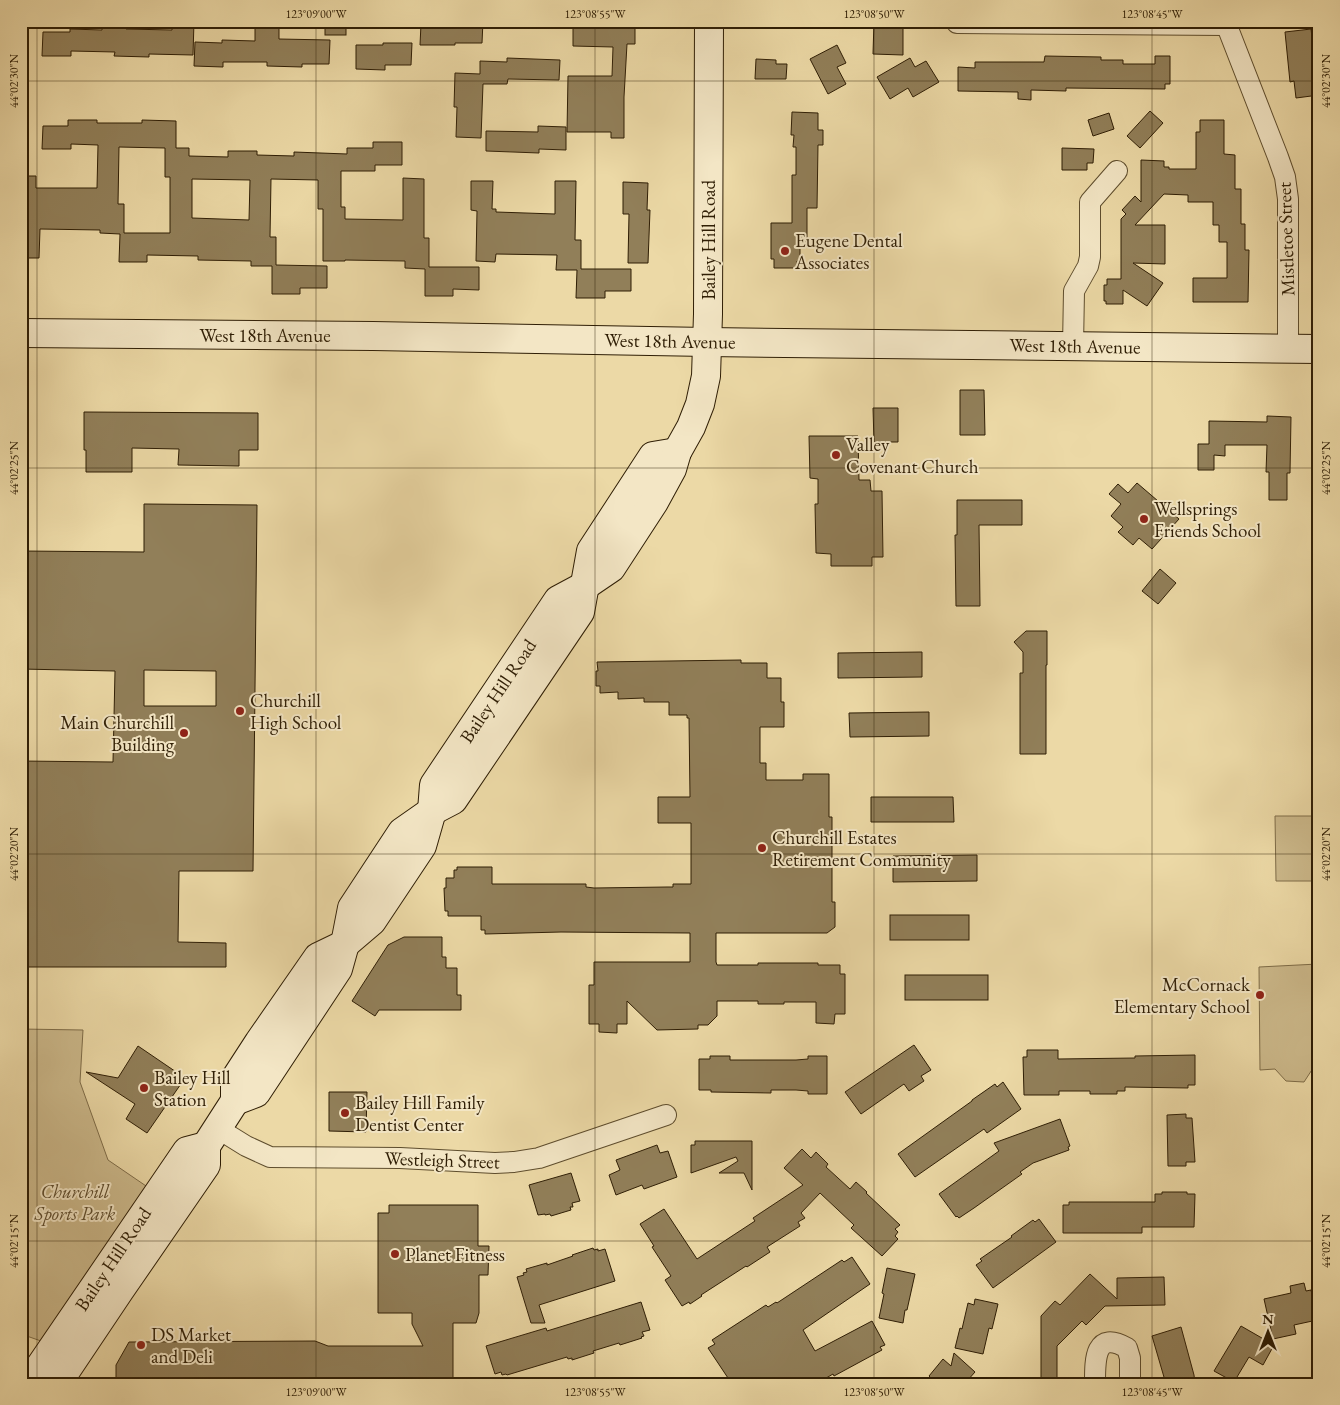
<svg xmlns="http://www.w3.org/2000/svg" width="1340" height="1405" font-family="'EB Garamond',serif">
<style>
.green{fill:#ccb98b;stroke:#7e6c48}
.building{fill:#917f59;stroke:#2f1e05;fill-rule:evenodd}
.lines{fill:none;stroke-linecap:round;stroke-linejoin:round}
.street-casing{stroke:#5e4d2d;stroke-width:22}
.secondary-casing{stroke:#2f1e05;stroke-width:30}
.street{stroke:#f3e6c5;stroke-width:20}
.secondary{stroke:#f3e6c5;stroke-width:28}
.ticks{fill:none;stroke:#2f1e05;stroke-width:1;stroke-opacity:0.45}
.poi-dot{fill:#8f2418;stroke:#f3e6c5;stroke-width:2}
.labels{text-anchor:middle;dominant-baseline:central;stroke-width:4;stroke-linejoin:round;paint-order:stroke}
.street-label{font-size:19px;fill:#2f1e05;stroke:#f3e6c5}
.poi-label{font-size:19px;fill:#2f1e05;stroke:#f3e6c5;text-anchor:start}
.park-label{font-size:19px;font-style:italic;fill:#5e4c2d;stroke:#f3e6c5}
.neatline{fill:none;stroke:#2f1e05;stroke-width:2}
.ticks-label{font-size:12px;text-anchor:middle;fill:#2f1e05}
</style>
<rect width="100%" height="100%" fill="#ecd9a6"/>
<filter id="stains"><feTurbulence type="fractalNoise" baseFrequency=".004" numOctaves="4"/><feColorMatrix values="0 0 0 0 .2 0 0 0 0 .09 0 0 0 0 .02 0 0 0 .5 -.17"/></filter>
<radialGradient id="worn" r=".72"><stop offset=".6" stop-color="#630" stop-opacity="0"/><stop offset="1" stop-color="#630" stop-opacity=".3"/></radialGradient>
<!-- green -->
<g class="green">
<path d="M1275,816H1319V881H1276Z"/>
<path d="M1318,964L1319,1062H1317L1304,1082L1286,1081L1275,1069L1260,1070L1259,967Z"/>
<path d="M21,1029L83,1030L80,1082L108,1160L149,1188L41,1341L21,1334Z"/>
</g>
<!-- building -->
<g class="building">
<path d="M102,21H126V29L172,30V21H194L193,55L149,54V57L114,56L115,52L71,51V56H42L43,32H70V29L102,30Z"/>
<path d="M255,21H279V39L330,40L329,64H302V67L267,66V62H223V67L194,66L195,42L222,43V40L255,41Z"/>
<rect x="325" y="21" width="21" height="14"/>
<path d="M454,21H483L482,43H455V45H420L421,24H453Z"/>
<path d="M606,21H635V44H627L624,97V138H611V132H567L568,76H612L613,47L573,46V25H606Z"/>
<path d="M874,21H903V55L873,54Z"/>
<path d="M1311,29L1319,95L1296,98L1294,81L1290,82L1285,32Z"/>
<path d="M383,43H412L411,65H385V70L356,69V45H383Z"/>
<path d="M837,45L846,63L837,67L846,84L828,94L810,59Z"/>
<path d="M1045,56L1101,57V60H1123V64H1155V56H1170V84H1165V89L1066,88V91L1031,90V100L1018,99V92L958,91V67L975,68V62H1044Z"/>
<path d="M507,58L560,60L559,80L508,79L507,84H483L481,138L456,137L457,107H454L455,73L480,74V61L507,62Z"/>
<path d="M910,58L915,67L926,61L939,82L913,97L908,88L890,99L877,77Z"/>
<path d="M756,59L776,60V64H787L786,79H755Z"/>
<path d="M1150,111L1163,123L1140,148L1127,136Z"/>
<path d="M792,112L818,113V130H823V145H818L817,208H807V242H800V261H797V268H774V259H771V223H792V175H796V147H793L794,135H791Z"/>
<path d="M1109,113L1114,129L1093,136L1088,120Z"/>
<path d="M68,120H97V123H142V120L176,121V148H189V156L228,157V151H257V155L294,156V152L347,154V148H373V142H402V165H375V171H341V207H345V219L403,220V178L424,179V238H429V267H479V290L453,289V296H425V269L405,268V261L345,260V261H323V209H318V180L271,179L270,237H276V265L327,266V288H300V294H272V266H251V261L198,260V256L147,255V262H119L120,234L100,233V230L40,229L39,258H21V176H36V188H97L98,145L71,144V149H42L43,126H68ZM119,147L165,148V177H170V233H124V204H118ZM192,179L250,180L249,220L192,218Z"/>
<path d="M1200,120H1224V154L1235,155V189H1241V224H1245V250H1249L1248,302H1193V278H1227V242H1219V225H1213V202H1188V195L1164,194L1135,225H1165V264L1133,263L1163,283L1147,306L1123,290V304H1106V301H1104V285H1107V279H1121V219L1126,214L1122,210L1135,196L1141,202V160L1164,161V167H1169V169H1196V132H1200Z"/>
<path d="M538,126L566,127V150L539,149V153L486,151V131L538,132Z"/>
<path d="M1062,148L1094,149L1093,163H1087V170H1062Z"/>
<path d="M471,181H493L492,209H496V212L555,214V181H576L575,240H581V269H631V291H605V298H576L577,270H556L557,255L496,254L495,262L476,261L477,211L471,210Z"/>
<path d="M623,182L648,183L647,210H650L648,263H628L629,214H623Z"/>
<path d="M960,390H984L985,435H960Z"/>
<path d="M873,408H898V442H874Z"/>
<path d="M84,412L258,413V450H239V466L178,465L179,449L132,448V472H86V450H84Z"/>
<path d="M1267,416L1291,417L1290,473H1287V500H1269V472H1266L1267,445H1225V456L1214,455V470H1198V444H1209V421L1267,422Z"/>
<path d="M809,436H858L859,480H870L871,491H882L883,557H872V566H831V554L816,553L815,504H818V479L810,478Z"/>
<path d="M1137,483L1179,519L1152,549L1139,538L1133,545L1118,532L1123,527L1111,516L1121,504L1109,494L1118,484L1128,493Z"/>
<path d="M957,500H1022V525H979L980,606H956L955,535H957Z"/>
<path d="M144,504L257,505L253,871H179L178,942L226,943V967H21V761L113,762L115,671L21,669V551L144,552ZM144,670L216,671V706H144Z"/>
<path d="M1160,569L1176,583L1158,604L1142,591Z"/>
<path d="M1026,631H1047V665H1046V754H1020V673H1023V652L1014,642Z"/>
<path d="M922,652V677L838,678V653Z"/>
<path d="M741,660V663H767V678H781V702H784V727H760V763H766V780H803V774H829V817H832V902H835V927L827,933H716V962L717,965H758V963H818V965H840V974H845V1014H835L834,1024L816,1023V1002H784V1004H758V1001H717V1016L708,1025H698V1029L657,1030L627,1001V1024H617V1033L599,1032V1024H589V985H594V962H690V933L561,932L485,934V930H481V916H448V911H445L444,888H446V878H454V870H457V867H492V884H586V887L594,888L667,887H673V884H691V823H658V797H690L689,718H687V715H669V702H644V698L618,699V692L600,693V686H596V671H598L597,662Z"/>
<path d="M929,712V736L850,737L849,713Z"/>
<path d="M871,797H953L954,822H871Z"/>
<path d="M977,855V881L893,882V856Z"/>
<rect x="890" y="915" width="79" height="25"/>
<path d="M404,937H442V957H446V968H457V995H461V1010H379L375,1016L352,1001L388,945Z"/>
<rect x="905" y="975" width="83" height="25"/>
<path d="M914,1045L931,1070L921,1076L924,1081L909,1091L904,1084L861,1114L845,1092Z"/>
<path d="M138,1046L185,1078L147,1133L126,1119L135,1104L86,1072L118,1078Z"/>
<path d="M1027,1050H1058V1059L1135,1058V1056L1195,1055V1085H1188V1088L1125,1087V1091H1117V1094H1090V1091H1059V1095H1024L1023,1057H1027Z"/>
<path d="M710,1056H730V1060H796L808,1059V1056H827V1094H808V1091L796,1090H771V1093L711,1092V1090H699V1059H710Z"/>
<path d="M1003,1082L1021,1109L987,1133L984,1129L915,1177L898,1154L972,1101V1100L995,1084L997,1087Z"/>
<path d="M329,1092H367L366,1132L329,1131Z"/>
<path d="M1186,1114V1118H1192L1195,1162H1186V1166H1168L1167,1115Z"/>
<path d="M1060,1119L1070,1146L1068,1147L1069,1150L1033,1163L1020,1172L1022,1174L974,1208L959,1218L957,1216L956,1217L939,1194L999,1151L994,1143Z"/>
<path d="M695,1141H752V1190L744,1173H719L738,1161L736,1157L691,1173V1145H695Z"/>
<path d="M657,1145L660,1153L668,1151L677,1177L644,1189L642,1185L616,1195L609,1175L620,1170L616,1160Z"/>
<path d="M802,1149L811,1158L816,1152L828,1164L826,1167L850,1189L856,1182L867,1192L866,1193L900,1225L895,1229L898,1232L895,1236L898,1239L882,1256L851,1228L854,1225L820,1193L801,1213L805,1218L798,1222L800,1226L767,1247L770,1252L747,1267L746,1266L701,1295L702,1296L690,1304L689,1302L682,1306L665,1280L671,1276L652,1247L654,1246L640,1224L664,1209L697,1259L755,1221L753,1218L803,1185L784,1168Z"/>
<path d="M571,1173L580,1201L572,1203L573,1207H570L571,1210L551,1216L550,1214L545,1215V1214L538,1215L529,1185Z"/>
<path d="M1162,1192H1187V1194H1195L1194,1227H1142V1233H1063V1205H1069V1202H1155V1194H1162Z"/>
<path d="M389,1205H478V1246H489L488,1275H479V1313L476,1323H453V1384H302V1380L116,1379V1365L129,1342L315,1341L328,1346H423L412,1324V1313H378V1213H389Z"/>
<path d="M1039,1219L1056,1242L993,1288L976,1265L982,1261L980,1259L1012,1237L1011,1236L1033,1220L1035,1222Z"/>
<path d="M593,1248L594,1250L598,1249V1251L605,1249L615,1281L539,1305L545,1323H531L517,1277L524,1275L523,1273L527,1272L526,1269L547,1263V1265L573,1256L572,1255Z"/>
<path d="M852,1257L870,1284L803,1330L815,1351L872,1321L885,1345L880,1347L882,1350L834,1376L833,1374L816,1384H732L708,1348L715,1344L712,1340L766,1305L768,1307L776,1302L777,1303L842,1260L844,1262Z"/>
<path d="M887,1268L915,1274L907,1310H905L903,1323L879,1318L884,1294L882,1293Z"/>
<path d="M1090,1274L1117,1299V1278L1164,1277L1165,1305L1105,1306L1086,1325L1082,1321L1057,1346V1384H1041V1316L1055,1301L1060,1305Z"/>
<path d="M1304,1283L1306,1291L1311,1290L1317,1320L1294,1325L1296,1334L1273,1339L1264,1299L1291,1293L1290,1286Z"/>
<path d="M975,1299L998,1304L992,1329L989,1328L983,1354L955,1348L960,1328L962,1329L968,1303L974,1305Z"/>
<path d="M641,1302L650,1330L642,1332L644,1336L641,1337L642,1338L620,1345L619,1343L593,1351L594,1353L572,1360V1358L568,1359L567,1357L507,1375L506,1374L502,1375L501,1372L495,1374L486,1346L546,1328L547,1331Z"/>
<path d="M1241,1326L1274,1345L1263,1365L1249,1357L1234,1382L1214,1371Z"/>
<path d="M1181,1327L1194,1375L1195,1384H1166L1152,1336Z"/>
<path d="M954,1353L975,1372L967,1381L970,1384H925L930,1377L929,1376L943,1359L951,1366Z"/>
</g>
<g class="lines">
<defs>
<g id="street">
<path d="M1225,21L1278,157L1285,177L1288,199V349"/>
<path d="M957,23L1226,25"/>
<path d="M1073,346L1074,291L1088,266L1090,257V202L1117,171"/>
<path d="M217,1128L246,1146L270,1157L400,1158L495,1163L514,1162L539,1158L666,1115"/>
<path d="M1095,1384C1095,1361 1094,1329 1127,1348L1130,1358V1384"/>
</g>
<g id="secondary">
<path d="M21,333L373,336L707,342L1319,349"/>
<path d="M235,1101L256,1093L338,969L345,944L352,908L402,832L432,811L453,800L580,612L591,551L653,456L677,452"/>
<path d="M28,1384L187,1151L206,1146"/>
<path d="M57,1384L120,1290L206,1165V1146L235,1101V1079L259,1042L318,957L345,944L372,921L422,846L432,811L434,785L558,600L586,585L611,568L654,502L672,469L677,452L691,427L700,404L706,376L708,314L709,21"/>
</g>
</defs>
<!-- street casing -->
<use href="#street" class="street-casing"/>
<!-- secondary casing -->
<use href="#secondary" class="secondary-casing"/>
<!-- street -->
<use href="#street" class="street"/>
<!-- secondary -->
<use href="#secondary" class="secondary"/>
</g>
<!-- ticks -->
<path class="ticks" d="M37,21V1384M316,21V1384M595,21V1384M874,21V1384M1152,21V1384M21,81H1319M21,468H1319M21,854H1319M21,1241H1319"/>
<!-- markers -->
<g class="poi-dot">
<circle cx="785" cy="251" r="5"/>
<circle cx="836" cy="455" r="5"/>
<circle cx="1144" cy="519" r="5"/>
<circle cx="240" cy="711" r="5"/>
<circle cx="184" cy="733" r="5"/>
<circle cx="762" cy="848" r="5"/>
<circle cx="1260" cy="995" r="5"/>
<circle cx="144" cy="1088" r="5"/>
<circle cx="345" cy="1113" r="5"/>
<circle cx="395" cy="1254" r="5"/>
<circle cx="141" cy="1345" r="5"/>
</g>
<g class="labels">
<!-- street labels -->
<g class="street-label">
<text transform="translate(1286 239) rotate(-92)">Mistletoe Street</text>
<text transform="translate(708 240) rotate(-90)">Bailey Hill Road</text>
<text x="265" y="335">West 18th Avenue</text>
<text transform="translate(670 341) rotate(1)">West 18th Avenue</text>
<text transform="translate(1075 346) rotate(1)">West 18th Avenue</text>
<text transform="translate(498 691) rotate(-56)">Bailey Hill Road</text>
<text transform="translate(442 1160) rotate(2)">Westleigh Street</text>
<text transform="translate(113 1259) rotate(-56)">Bailey Hill Road</text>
</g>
<!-- poi labels -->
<g class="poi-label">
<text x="795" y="240">Eugene Dental<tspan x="795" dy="22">Associates</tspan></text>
<text x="846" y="444">Valley<tspan x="846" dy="22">Covenant Church</tspan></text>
<text x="1154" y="508">Wellsprings<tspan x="1154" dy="22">Friends School</tspan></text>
<text x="250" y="700">Churchill<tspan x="250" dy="22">High School</tspan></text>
<text x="174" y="722" text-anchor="end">Main Churchill<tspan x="174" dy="22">Building</tspan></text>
<text x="772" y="837">Churchill Estates<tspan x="772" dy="22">Retirement Community</tspan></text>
<text x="1250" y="984" text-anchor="end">McCornack<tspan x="1250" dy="22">Elementary School</tspan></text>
<text x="154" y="1077">Bailey Hill<tspan x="154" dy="22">Station</tspan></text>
<text x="355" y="1102">Bailey Hill Family<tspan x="355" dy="22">Dentist Center</tspan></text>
<text x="405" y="1254">Planet Fitness</text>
<text x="151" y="1334">DS Market<tspan x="151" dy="22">and Deli</tspan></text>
</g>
<!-- park labels -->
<g class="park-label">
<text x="75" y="1191">Churchill<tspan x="75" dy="22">Sports Park</tspan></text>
</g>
</g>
<!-- margin -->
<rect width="1340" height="1405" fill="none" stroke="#ecd9a6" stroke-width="55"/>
<!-- north arrow -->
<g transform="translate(1268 1332)" stroke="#f3e6c5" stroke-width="4" paint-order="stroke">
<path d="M0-4L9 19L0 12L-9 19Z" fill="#2f1e05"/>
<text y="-8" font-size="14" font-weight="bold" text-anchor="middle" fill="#2f1e05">N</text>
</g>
<rect x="28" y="28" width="1284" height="1350" class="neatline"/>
<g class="ticks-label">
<text x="316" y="18">123°09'00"W</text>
<text x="595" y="18">123°08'55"W</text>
<text x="874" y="18">123°08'50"W</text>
<text x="1152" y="18">123°08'45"W</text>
<text transform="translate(14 81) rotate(-90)" y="4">44°02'30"N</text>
<text transform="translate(1326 81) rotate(-90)" y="4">44°02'30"N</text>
<text transform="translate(14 468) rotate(-90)" y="4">44°02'25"N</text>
<text transform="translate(1326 468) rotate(-90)" y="4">44°02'25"N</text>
<text transform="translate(14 854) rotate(-90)" y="4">44°02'20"N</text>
<text transform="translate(1326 854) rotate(-90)" y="4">44°02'20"N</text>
<text transform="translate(14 1241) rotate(-90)" y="4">44°02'15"N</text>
<text transform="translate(1326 1241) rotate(-90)" y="4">44°02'15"N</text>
<text x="316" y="1396">123°09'00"W</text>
<text x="595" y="1396">123°08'55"W</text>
<text x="874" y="1396">123°08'50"W</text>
<text x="1152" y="1396">123°08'45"W</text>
</g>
<rect width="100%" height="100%" filter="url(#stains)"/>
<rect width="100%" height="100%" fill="url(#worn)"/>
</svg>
